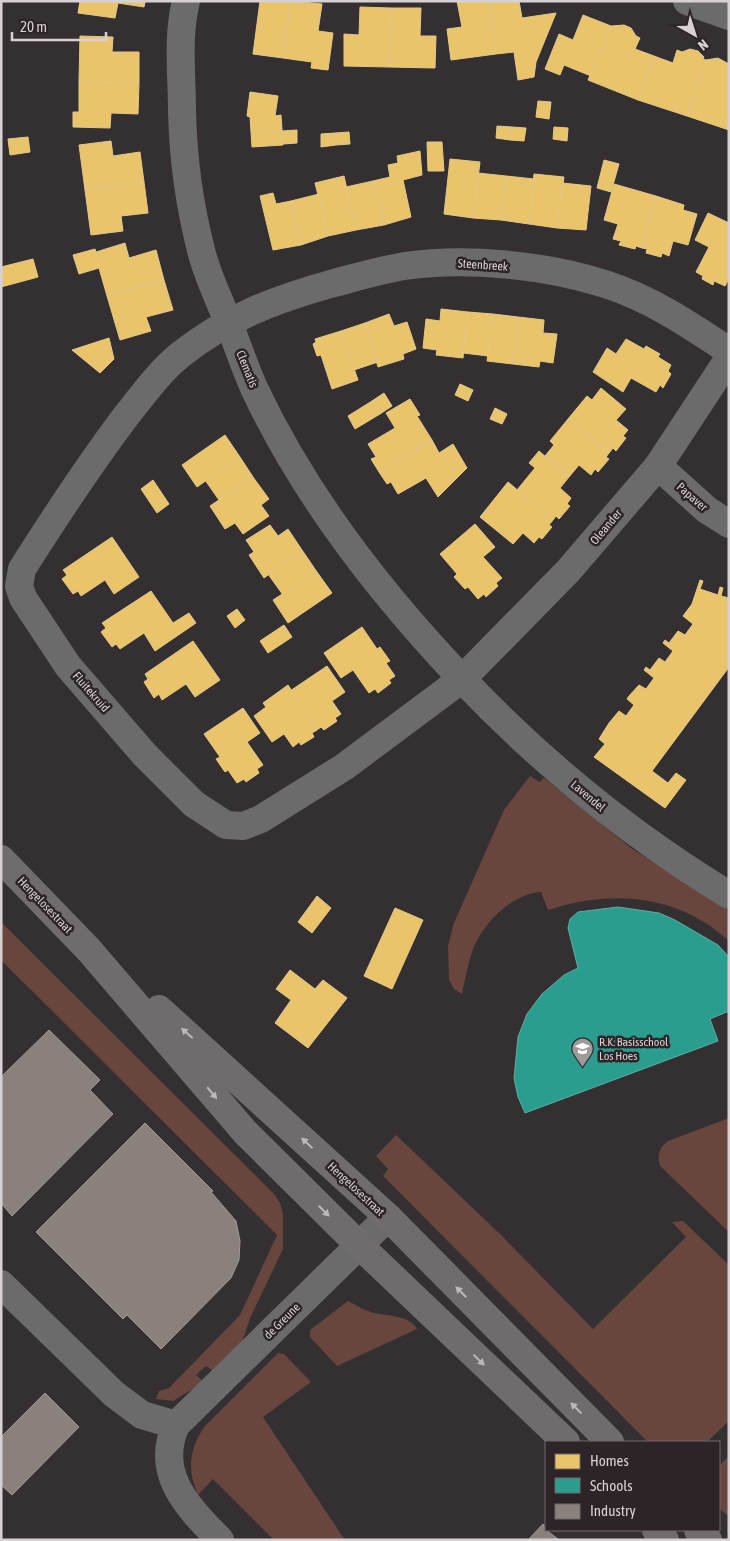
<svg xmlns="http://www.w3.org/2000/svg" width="730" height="1541" font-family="'Asap Condensed',sans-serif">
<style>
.green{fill:#68453d}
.homes{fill:#e9c46a;stroke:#e4c88a}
.schools{fill:#2a9d8f;stroke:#5eada3}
.industry{fill:#8a817c;stroke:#a19996}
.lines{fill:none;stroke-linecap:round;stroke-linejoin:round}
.street{stroke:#6c6b6c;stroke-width:28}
.secondary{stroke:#706c6e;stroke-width:28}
.oneway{fill:#bdb8ba}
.labels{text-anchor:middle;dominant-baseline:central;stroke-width:5;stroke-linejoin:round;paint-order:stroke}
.street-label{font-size:12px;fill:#d7d1d3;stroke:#2c2427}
.poi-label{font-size:12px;fill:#d7d1d3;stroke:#2c2427;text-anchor:start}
</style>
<rect width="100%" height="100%" fill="#343032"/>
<!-- green -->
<g class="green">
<path d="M530,776L539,782L544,778L631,848L729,911V941C678,894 611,889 548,910L541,892C512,894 484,922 473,949C468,963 465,979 462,994L454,989L449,980L448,946L454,923L504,810Z"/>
<path d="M1,922L274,1194L280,1203L283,1214V1249L251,1316L241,1345L215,1372L206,1366L196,1375L204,1382L173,1401L156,1399L159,1391L169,1388L240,1315L277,1235L1,960Z"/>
<path d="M729,1118V1232L660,1166C657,1155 659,1148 668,1141Z"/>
<path d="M396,1135L500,1234L593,1329L686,1237L672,1222L683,1221L729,1265V1421L707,1442H648L383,1176L388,1169L376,1156Z"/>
<path d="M348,1301C356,1305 365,1311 374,1313C387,1316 410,1315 417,1329L337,1366L310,1337V1330Z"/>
<path d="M278,1353L284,1354L311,1382L263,1417L345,1540H274L213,1479L198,1495C187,1470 189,1450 204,1427Z"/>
<path d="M729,1456V1517L719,1508V1466Z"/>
</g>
<!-- homes -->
<g class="homes">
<path d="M80,1H149L145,2L144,7L118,3L115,18L78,13Z"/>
<path d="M260,1H291L283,58L253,54Z"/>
<path d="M291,1L322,4L318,31L333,33L328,70L311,68L312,62L283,58Z"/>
<path d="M489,1H519L522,18L556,13L536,62L534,77L518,80L514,52L496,54Z"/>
<path d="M489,1L496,54L451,60L447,29L462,27L457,1Z"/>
<path d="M360,7L391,8L389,67L344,66V34L359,35Z"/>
<path d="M391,8H421L420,36H436L435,68L389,67Z"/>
<path d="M583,15L611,26L591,76L564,65L560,75L545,69L559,34L573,40Z"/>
<path d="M624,25L631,28L636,36L640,38L635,49L654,56L638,100L588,80L611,26Z"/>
<path d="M80,36L113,37L112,52H139V83L79,82Z"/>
<path d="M690,49L698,51L704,57L703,59L706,60L687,116L638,100L654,56L673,63L677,50L682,52Z"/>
<path d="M718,58L729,64V130L687,116L706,60Z"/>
<path d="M79,82L139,83L138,114L111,113L110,128L73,127V112H79Z"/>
<path d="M250,92L278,96L275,116L281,115L282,130L251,132L250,117L247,116Z"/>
<path d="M538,101L551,102L549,119L536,117Z"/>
<path d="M497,126L512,127L510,140L496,138Z"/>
<path d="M512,127L526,128L524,141L510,140Z"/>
<path d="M554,127L568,128L567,141L553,139Z"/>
<path d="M282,130L283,145L252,147L251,132Z"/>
<path d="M297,130V143L283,144L282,131Z"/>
<path d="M349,132L350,144L336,145L335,133Z"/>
<path d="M335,133L336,145L321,147V134Z"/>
<path d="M28,137L30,152L10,155L8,139Z"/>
<path d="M111,141L113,156L140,152L144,182L85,190L79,145Z"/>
<path d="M427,142H442L444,171H428Z"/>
<path d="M420,151L422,175L403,180L411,217L384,225L373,181L390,177L388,165L398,163L397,156Z"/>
<path d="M450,159L480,162L473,218L444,214Z"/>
<path d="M604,160L619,164L611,192L597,188Z"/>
<path d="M478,173L506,176L501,220L473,218Z"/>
<path d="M534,174L564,177L557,228L529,224Z"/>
<path d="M344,176L356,230L328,236L315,183Z"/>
<path d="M506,176L534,179L529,224L501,220Z"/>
<path d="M373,181L384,225L356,230L346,187Z"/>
<path d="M144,182L148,213L121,216L123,231L91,235L85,190Z"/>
<path d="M562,183L591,186L586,230L557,228Z"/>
<path d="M614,184L656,196L642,248L636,246L635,249L619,245L621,241L613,239L618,224L604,220Z"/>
<path d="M273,193L276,204L291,201L301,245L273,250L260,196Z"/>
<path d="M319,194L328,236L301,245L291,201Z"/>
<path d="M656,196L684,205L683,210L697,214L688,245L673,241L669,256L662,253L661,257L646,253L647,249L642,248Z"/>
<path d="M708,213L729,223V278L725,286L714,281L713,285L702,279L703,276L696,272L709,247L695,240Z"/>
<path d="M125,243L129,258L156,250L164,280L107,296L99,268L79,274L73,255L95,249L96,252Z"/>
<path d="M33,259L38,277L1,287V267Z"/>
<path d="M164,280L173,310L146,317L151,331L120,340L107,296Z"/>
<path d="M441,309L468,312L463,358L436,355L437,350L423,348L426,319L440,321Z"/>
<path d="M468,312L493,314L488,356L463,353Z"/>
<path d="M389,314L394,326L407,322L416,349L403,354L404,359L378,367L365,323Z"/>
<path d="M493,314L518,317L513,364L487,361Z"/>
<path d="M518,317L544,320L543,333L557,334L553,363L540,361L539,367L513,364Z"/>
<path d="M365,323L378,362L354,370L341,331Z"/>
<path d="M341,331L358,380L332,389L321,355L317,356L313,344L316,342L315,339Z"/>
<path d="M109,338L114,359L100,373L72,350Z"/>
<path d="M626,339L644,349L646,346L660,354L658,357L671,365L668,371L671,374L663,388L660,385L656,392L631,378L623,392L593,372L607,348L616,354Z"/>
<path d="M460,384L473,390L468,401L455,395Z"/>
<path d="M601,388L626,409L616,420L628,430L623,436L626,438L616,451L613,448L609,453L568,419L587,396L592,400Z"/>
<path d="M384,393L392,406L380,414L372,401Z"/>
<path d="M410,399L420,415L417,416L432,440L379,472L371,459L376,457L368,444L395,428L386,413Z"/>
<path d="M372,401L380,414L355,429L348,416Z"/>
<path d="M495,408L507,414L502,424L490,419Z"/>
<path d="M568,419L609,453L606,457L609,459L598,472L595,469L591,475L579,465L569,477L545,456L554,445L550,441Z"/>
<path d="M225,435L240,457L197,487L182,465Z"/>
<path d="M432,440L439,453L453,444L467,468L438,497L426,478L398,494L391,482L387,484L379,472Z"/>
<path d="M539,451L569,477L560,488L571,498L567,504L570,506L559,519L556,516L553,520L517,490L535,468L529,463Z"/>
<path d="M240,457L253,477L219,500L205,480Z"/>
<path d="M253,477L269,499L261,505L269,516L243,534L235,523L225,529L210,506Z"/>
<path d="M153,480L169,504L157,513L141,489Z"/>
<path d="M508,482L553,520L549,525L552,527L542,539L539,537L534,543L523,533L513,544L480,517Z"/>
<path d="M475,524L495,547L483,557L502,578L496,583L498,586L486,597L484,594L478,599L468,587L465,589L454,577L457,574L440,554Z"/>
<path d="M270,525L278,536L288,529L302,550L264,578L249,555L254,552L246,540Z"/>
<path d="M112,537L139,577L114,594L105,580L81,596L78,591L73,594L62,579L67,575L63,570Z"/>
<path d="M302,550L317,572L283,595L268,574Z"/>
<path d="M317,572L332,593L288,623L273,600Z"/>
<path d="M700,580L703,581L700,589L718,595L720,587L723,588L721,596L729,598V667L652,771L668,783L676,773L686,780L665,808L594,757L605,744L599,739L609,723L619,711L626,716L634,705L627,699L629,696L639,685L646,689L654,678L644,670L646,667L650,670L659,658L665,662L673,651L663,643L665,640L669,643L678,631L685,635L693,624L683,616L692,604Z"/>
<path d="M151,591L173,623L189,613L196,623L155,651L144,633L120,649L116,644L112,647L101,632L106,628L102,623Z"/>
<path d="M237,609L245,620L235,628L227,616Z"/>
<path d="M284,625L292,637L268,653L260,641Z"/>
<path d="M362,627L377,649L380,647L390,661L386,663L395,676L389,680L391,683L378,693L375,689L369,693L353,670L341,678L324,653Z"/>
<path d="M193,641L220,680L195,697L186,684L162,700L159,694L154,698L144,682L148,679L145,674Z"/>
<path d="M327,666L345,692L332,701L341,714L335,718L337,721L324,730L321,727L317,730L290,691Z"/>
<path d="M288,685L317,730L312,733L314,737L301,745L299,742L293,747L284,734L272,742L254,716L266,707L263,703Z"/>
<path d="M243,708L260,733L247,742L263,765L257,769L259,773L246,782L244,779L237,783L228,770L225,772L216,759L220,757L204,734Z"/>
<path d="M317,896L331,908L312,933L298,922Z"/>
<path d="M395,908L423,920L392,989L364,976Z"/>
<path d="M290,970L315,989L323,980L347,998L308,1048L275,1023L291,1000L276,989Z"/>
</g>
<!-- schools -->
<path class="schools" d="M618,907L659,913L675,920L718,945L729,957V1011L710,1019L718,1041L525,1113L518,1097L514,1078L518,1037L527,1014L542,994L564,975L578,968L568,928L570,919L578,912Z"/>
<!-- industry -->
<g class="industry">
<path d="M49,1030L100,1080L90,1090L113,1114L12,1216L1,1203V1077Z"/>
<path d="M145,1123L213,1191L211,1192L236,1221L240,1241L239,1260L231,1278L161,1349L127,1315L123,1319L36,1232Z"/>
<path d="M45,1393L79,1427L12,1495L1,1485V1437Z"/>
<path d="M543,1524L546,1530L558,1539L528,1540Z"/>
</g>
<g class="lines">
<!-- street -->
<g class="street">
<path d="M186,1C177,37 182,75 182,111C183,159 190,208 202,254C209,280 222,306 232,331C239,350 246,370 254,388C305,497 380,593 463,680C542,763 630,835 729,895"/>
<path d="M687,1L729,16"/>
<path d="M729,351C690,325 650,298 605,284C545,265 467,257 405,266C381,270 357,277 334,283C276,299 228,317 180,355C159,372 143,395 126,416C89,465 55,517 22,569L19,586L23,598L68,666L144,754L194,804L226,825L243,826L261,819L344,767L462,679L569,570L658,466L729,358"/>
<path d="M658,466L707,510L729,524"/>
<path d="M1,1284L114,1394L142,1415L176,1425C154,1474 188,1507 220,1540"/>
<path d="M176,1425L388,1217"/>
</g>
<!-- secondary -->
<g class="secondary">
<path d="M1,859L89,950L245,1132L359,1245L566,1442"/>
<path d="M159,1009L388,1217L610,1442"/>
<path d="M656,1530L665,1540"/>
<path d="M698,1530L708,1540"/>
</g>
</g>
<!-- one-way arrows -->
<defs><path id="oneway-solid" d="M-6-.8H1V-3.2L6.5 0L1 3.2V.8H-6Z" transform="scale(1.25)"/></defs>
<g class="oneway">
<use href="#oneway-solid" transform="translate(187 1033) rotate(-139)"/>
<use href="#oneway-solid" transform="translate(212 1093) rotate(50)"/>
<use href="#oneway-solid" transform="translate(307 1143) rotate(-137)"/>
<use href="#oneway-solid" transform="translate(324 1211) rotate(45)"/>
<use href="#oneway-solid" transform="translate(461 1292) rotate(-135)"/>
<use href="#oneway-solid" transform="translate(479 1360) rotate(44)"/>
<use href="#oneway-solid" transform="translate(576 1408) rotate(-135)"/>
</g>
<!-- icons -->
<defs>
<symbol id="school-pin" viewBox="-11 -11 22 30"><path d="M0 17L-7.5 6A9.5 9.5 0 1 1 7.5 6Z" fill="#9e999b" stroke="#2c2427"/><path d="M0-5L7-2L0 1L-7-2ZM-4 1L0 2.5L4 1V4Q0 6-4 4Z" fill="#fff"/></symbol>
</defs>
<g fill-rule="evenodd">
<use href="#school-pin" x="570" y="1036" width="25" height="34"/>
</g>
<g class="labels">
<!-- street labels -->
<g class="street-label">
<text transform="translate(483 265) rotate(4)">Steenbreek</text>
<text transform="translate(247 369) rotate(68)">Clematis</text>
<text transform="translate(692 497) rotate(41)">Papaver</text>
<text transform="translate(606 527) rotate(-50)">Oleander</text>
<text transform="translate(91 692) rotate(49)">Fluitekruid</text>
<text transform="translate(588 796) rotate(40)">Lavendel</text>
<text transform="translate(45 905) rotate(46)">Hengelosestraat</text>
<text transform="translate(356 1189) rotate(43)">Hengelosestraat</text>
<text transform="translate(282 1321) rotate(-45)">de Greune</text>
</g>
<!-- poi labels -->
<g class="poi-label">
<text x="599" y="1042">R.K. Basisschool<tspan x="599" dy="14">Los Hoes</tspan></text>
</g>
</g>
<!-- border -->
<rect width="730" height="1541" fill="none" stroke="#d7d1d3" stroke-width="5"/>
<!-- legend -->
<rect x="545" y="1441" width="175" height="90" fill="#2c2427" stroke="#70696c"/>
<rect x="555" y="1454" width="25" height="15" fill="#e9c46a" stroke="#70696c"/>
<text x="590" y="1466" font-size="15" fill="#d7d1d3">Homes</text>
<rect x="555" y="1478" width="25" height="15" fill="#2a9d8f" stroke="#70696c"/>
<text x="590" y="1491" font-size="15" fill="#d7d1d3">Schools</text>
<rect x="555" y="1504" width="25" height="15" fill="#8a817c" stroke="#70696c"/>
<text x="590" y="1516" font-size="15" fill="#d7d1d3">Industry</text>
<!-- north arrow -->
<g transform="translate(695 35) rotate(141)" stroke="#2c2427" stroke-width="4" paint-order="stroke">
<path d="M0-4L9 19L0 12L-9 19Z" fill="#d7d1d3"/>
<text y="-8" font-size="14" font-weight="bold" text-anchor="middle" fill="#d7d1d3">N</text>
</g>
<!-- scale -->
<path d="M12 32v8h94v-8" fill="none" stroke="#d7d1d3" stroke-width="2.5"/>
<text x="20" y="32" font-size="15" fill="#d7d1d3" stroke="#2c2427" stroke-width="4" paint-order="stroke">20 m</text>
</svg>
